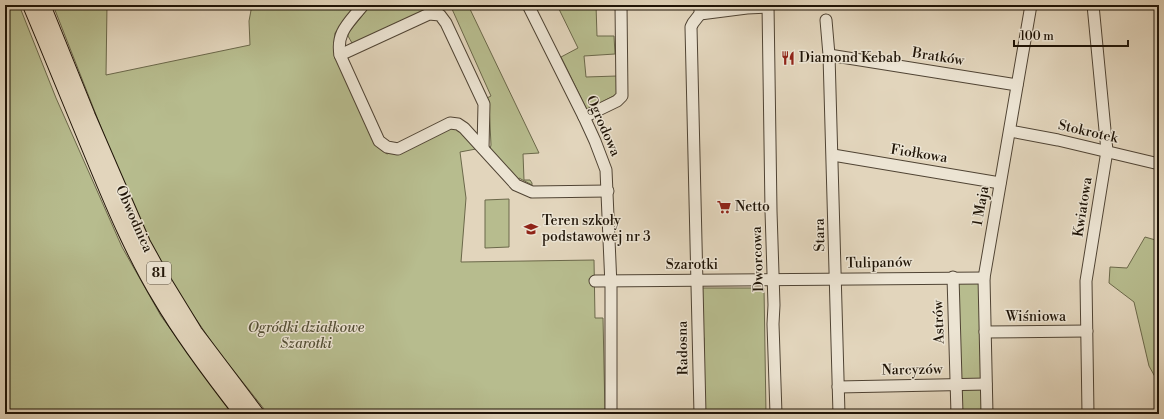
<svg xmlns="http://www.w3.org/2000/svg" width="1164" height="419" font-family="'Libre Bodoni',serif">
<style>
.green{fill:#b7bc8e;stroke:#6b684a}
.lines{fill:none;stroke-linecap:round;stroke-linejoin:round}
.minor-casing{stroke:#504434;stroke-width:13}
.major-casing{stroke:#1f1407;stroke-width:16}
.minor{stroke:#ece4d3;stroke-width:11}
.major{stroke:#e2d5bc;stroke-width:14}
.labels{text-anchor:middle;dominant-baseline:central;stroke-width:3;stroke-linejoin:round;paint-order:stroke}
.shield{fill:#ece4d3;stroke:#5c5244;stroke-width:1}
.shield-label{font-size:13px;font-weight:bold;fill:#1f1407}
.street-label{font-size:14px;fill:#1f1407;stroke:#ece4d3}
.poi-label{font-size:14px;fill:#1f1407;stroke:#ece4d3;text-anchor:start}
.park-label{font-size:14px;font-style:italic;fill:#544f36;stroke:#ece4d3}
</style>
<rect width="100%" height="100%" fill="#e2d5bc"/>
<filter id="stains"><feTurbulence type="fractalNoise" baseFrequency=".005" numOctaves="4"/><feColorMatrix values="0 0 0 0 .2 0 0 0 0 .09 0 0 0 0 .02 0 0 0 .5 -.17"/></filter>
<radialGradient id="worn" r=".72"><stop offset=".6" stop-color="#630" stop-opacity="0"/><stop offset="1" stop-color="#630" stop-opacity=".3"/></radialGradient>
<!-- green -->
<g class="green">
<path d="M5,5H19L56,98L122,247L161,316L232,414H5Z"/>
<path d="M53,5H107L106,75L250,45L249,21L252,5H357L335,33V54L375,145L387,154L453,125L461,130L476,149L460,152L466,198L461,262L594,260L595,318H603L605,414H268L215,347L164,272L124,186Z"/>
<path d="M371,5H422L425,11L357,45L352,43L348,36L349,32Z"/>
<path d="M459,5H468L539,153L523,154L524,180H530L532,183V185L519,178L517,180L490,149L491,145L489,104L487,98L491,96L452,9Z"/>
<path d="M557,5H596L597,36H614L615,54L584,56L586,77L617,76V94L587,110L561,57L578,48Z"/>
<path d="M509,199V247L485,248V200Z"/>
<path d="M1145,237L1159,241V384L1149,366L1134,302L1109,283L1110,267L1127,268Z"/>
<path d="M958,283H979L981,380L959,381Z"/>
<path d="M701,288H764L766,414H702L704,402V338L701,333Z"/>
<path d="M982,389V414H960V390Z"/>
</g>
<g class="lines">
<defs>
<g id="minor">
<path d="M363,5C349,23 336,32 340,55L379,141L387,147L398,149L450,123L458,124L464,128L516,185L532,192L608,191"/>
<path d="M528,5L584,117L595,141L606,170L611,286V414"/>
<path d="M768,5L771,211L774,305L773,324L776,414"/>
<path d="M700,14L747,8L768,7"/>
<path d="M826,20L829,55L839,414"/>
<path d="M340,55L429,14L440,15L446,23L484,104L483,148"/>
<path d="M829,55L1017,85"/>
<path d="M584,117L617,101L622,96L621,5"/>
<path d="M1010,131L1058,140L1159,164"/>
<path d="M833,155L1000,183"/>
<path d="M953,277L957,414"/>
<path d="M595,281L984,278"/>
<path d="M985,332L1087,331"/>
<path d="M838,387L986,384"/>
<path d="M700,414L691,27L693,23L700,14V5"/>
<path d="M987,414L984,278L1031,5"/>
<path d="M1088,414L1086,281L1107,151L1093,5"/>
</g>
<g id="major">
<path d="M30,5C52,57 73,109 95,162C114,208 134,255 160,298C184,339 213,377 242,414"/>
<path d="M43,5L88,116L143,243L165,283L195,332L257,414"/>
</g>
</defs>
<!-- minor casing -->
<use href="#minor" class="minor-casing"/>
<!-- major casing -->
<use href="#major" class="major-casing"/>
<!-- minor -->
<use href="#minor" class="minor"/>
<!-- major -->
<use href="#major" class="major"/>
</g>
<!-- icons -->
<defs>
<symbol id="restaurant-bare" viewBox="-9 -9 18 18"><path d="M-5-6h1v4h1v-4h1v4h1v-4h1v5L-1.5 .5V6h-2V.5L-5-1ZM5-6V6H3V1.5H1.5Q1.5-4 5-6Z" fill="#8f2418" stroke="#ece4d3" stroke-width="2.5" paint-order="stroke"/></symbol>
<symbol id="supermarket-bare" viewBox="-9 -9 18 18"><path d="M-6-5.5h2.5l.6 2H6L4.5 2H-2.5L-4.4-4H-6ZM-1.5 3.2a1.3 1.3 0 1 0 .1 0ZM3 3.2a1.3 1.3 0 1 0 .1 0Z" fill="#8f2418" stroke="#ece4d3" stroke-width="2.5" paint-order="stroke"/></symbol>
<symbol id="school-bare" viewBox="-9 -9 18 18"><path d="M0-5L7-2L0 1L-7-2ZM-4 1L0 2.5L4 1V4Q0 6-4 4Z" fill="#8f2418" stroke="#ece4d3" stroke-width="2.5" paint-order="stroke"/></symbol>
</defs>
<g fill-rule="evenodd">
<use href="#restaurant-bare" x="778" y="48" width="20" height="20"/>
<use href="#supermarket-bare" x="714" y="197" width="20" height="20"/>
<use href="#school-bare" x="521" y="219" width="20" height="20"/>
</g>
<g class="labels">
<!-- shield labels -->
<rect class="shield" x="147" y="262" width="24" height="22" rx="3"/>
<g class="shield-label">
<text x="159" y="273">81</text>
</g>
<!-- street labels -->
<g class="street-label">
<text transform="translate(938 57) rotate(9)">Bratków</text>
<text transform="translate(603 126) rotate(66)">Ogrodowa</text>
<text transform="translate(1088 132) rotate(13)">Stokrotek</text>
<text transform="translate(919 154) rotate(9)">Fiołkowa</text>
<text transform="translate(981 206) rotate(-80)">1 Maja</text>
<text transform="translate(1083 207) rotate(-81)">Kwiatowa</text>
<text transform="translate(134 219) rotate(66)">Obwodnica</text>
<text transform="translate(820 235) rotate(-91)">Stara</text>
<text transform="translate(758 259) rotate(-92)">Dworcowa</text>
<text transform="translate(879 263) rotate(-1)">Tulipanów</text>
<text x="692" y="265">Szarotki</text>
<text x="1036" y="317">Wiśniowa</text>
<text transform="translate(939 322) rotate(-92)">Astrów</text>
<text transform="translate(683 348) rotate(-91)">Radosna</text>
<text transform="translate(912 370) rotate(-1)">Narcyzów</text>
</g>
<!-- poi labels -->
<g class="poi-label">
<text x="799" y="58">Diamond Kebab</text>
<text x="735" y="207">Netto</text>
<text x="542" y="221">Teren szkoły<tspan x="542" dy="16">podstawowej nr 3</tspan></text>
</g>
<!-- park labels -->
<g class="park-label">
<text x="306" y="328">Ogródki działkowe<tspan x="306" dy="16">Szarotki</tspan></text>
</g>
</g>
<!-- margin -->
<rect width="1164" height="419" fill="none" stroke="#e2d5bc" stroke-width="20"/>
<rect x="6" y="6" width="1152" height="407" fill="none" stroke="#1f1407" stroke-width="2"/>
<rect x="10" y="10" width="1144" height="399" fill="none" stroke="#1f1407"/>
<!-- scale -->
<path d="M1014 40v6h114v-6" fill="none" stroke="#1f1407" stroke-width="2"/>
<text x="1020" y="40" font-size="12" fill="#1f1407" stroke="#ece4d3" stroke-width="3" paint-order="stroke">100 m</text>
<rect width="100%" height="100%" filter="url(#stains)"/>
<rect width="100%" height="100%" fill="url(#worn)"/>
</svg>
